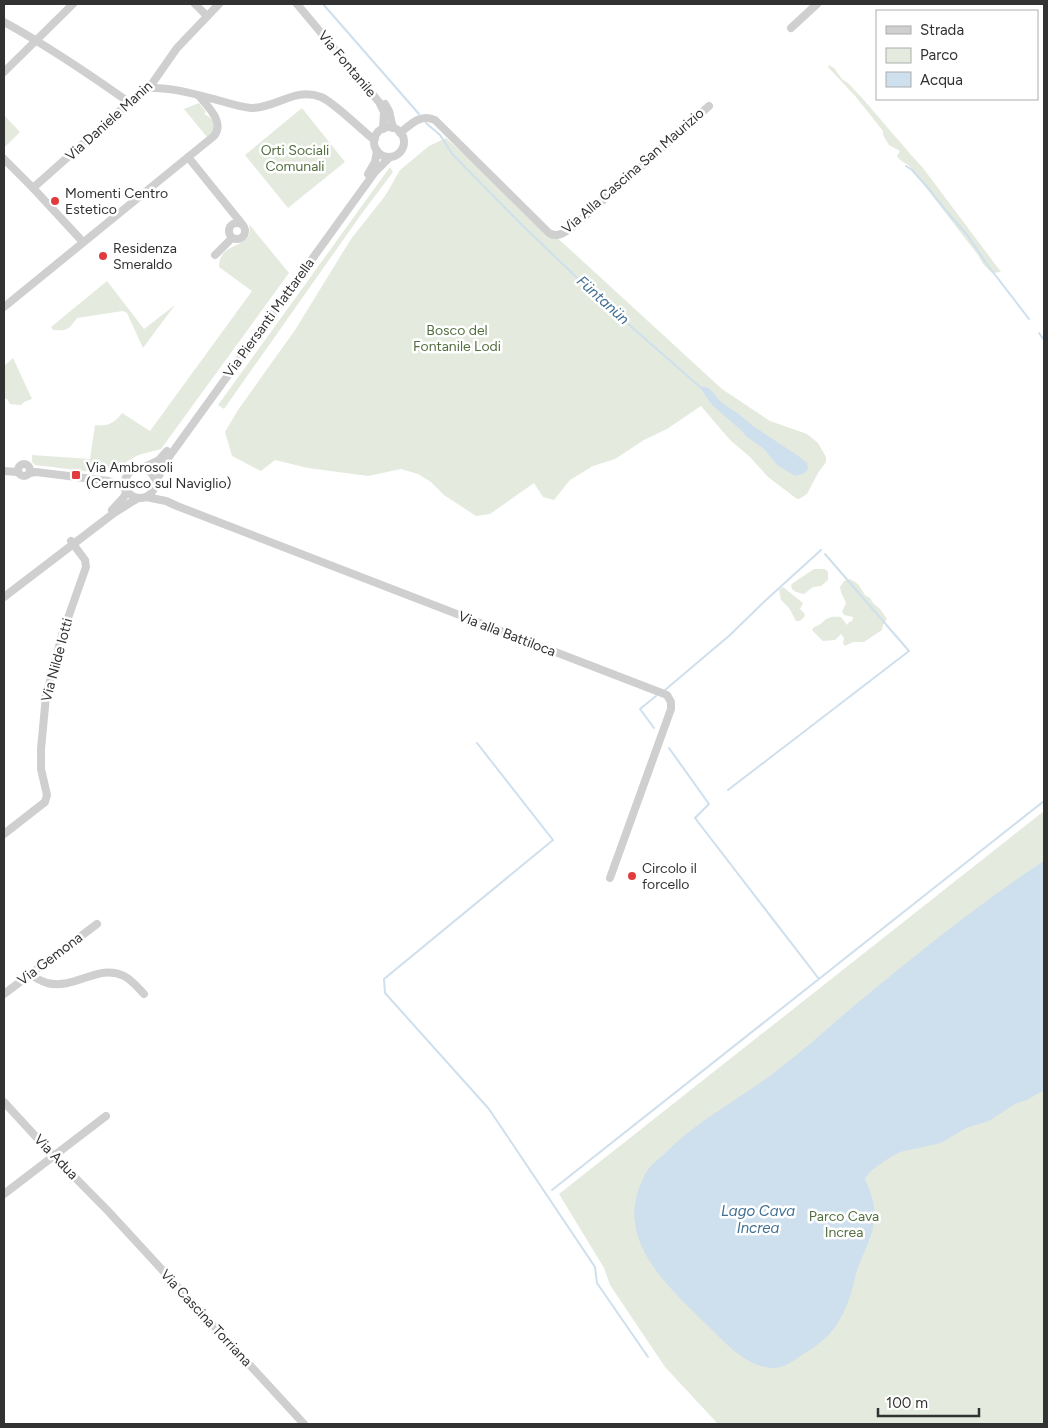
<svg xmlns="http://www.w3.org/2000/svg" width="1048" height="1428" font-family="Figtree,sans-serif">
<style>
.green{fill:#e4ebde}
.water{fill:#cedfed}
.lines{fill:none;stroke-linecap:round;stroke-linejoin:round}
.stream{stroke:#cedfed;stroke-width:2}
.minor{stroke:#cfcfcf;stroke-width:8}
.poi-dot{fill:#e23b3e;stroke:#fff;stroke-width:2}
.labels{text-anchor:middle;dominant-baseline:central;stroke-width:5;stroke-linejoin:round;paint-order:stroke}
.street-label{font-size:14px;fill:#323232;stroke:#fff}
.park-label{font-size:14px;fill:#536e3f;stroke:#fff}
.poi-label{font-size:14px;fill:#323232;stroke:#fff;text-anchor:start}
.water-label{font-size:15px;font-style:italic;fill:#406f94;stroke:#fff}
</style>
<rect width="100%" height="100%" fill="#fff"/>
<!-- green -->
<g class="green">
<path d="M829,65L834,68L842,79L848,83L863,99L912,156L923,168L1001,272L992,273L983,264L978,255L910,167C906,162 900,162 897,156L900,151L889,145L883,135V131L856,97L828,67Z"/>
<path d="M199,103L206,112L204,114C217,119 217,130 207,137L184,109Z"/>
<path d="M302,108L345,162L288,208L245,155Z"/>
<path d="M4,115L20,132L4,148Z"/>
<path d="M446,138L575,254L722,389L770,421L807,434L818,443L826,457V462L818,473L807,494L799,499H797L768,477L750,457L730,440L701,406L667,429L644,440L615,459L593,466L570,480L554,500L543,497L534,483L490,514L476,516L444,495L431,482L418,474L401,469L368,476L308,468L275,460L261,471L232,456L225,432L238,410L295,330L351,239L385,196L400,170L429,146Z"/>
<path d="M390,167L393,172L360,216L224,409L218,405Z"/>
<path d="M249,224L289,273L161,449C151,452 140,453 131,459C124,463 119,469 111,471C98,475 58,467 42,466L35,465L32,462V455L90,459L95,425C107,427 115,423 122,413L150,431L252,291L219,267C219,239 255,251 249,224Z"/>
<path d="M107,281L144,329L175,305L143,348L127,313L123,311L77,318C68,330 68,331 53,330L51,327Z"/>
<path d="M13,358L32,399L24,402L21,405L10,404L7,399L4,398V366Z"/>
<path d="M814,569H825L828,572V580L821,586L813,587L804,594L796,592L792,589L791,585L793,583Z"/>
<path d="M850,579L858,584L865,595L870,598L873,603L880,609L887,619L883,625L882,630L864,642H853L845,646L843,643L844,638L841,634L835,640L823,641L812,630L814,627C826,624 822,615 841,617L847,625L849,622L852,621L853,617L844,615L842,612L846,603L841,592L840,587L844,581Z"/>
<path d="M783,587L803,603L800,609L804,613L805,616L800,621H796L789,608L781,600L779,590Z"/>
<path d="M1044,811V1424H718L665,1367L610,1285L604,1268L559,1194Z"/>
</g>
<!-- water -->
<g class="water">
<path d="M699,386L709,388L721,402L740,415L753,426L797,455L807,463L808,469L803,474L795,476L777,465L764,449L747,437L741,430L712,405Z"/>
<path d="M1044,861V1090L1027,1100L1015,1104L989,1121L966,1128L941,1143L900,1152L889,1158L872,1170L865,1178C868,1187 873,1198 874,1207C878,1231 862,1252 856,1274C851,1297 842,1325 823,1340C817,1346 809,1350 802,1355C793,1361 783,1369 771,1368C744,1365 727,1344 709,1327C681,1299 640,1264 635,1223C632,1206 638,1189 645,1174C649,1167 656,1161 662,1156C695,1122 738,1100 775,1072C803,1051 829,1027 856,1004C917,954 978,904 1044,861Z"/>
</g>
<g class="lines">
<!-- stream -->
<g class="stream">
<path d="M323,4L419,114"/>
<path d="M426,123L440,135L453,155L524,227L594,294L700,387"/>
<path d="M906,166L912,170L929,189L948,213L968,236L986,263L1029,319"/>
<path d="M1039,333L1044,340"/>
<path d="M665,690L730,635L766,600L821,550"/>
<path d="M654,728L640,709L656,696"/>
<path d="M477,743L553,840L384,979L385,993L489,1109L595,1267L597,1283L648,1357"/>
<path d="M669,748L709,804L695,818L819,979"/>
<path d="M728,790L909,651L825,554"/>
<path d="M552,1190L1044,801"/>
</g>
<!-- minor -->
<g class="minor">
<path d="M195,4L207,16"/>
<path d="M297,4L379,102L384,112L383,129"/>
<path d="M4,22C48,46 89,74 130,103"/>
<path d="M791,28L817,4"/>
<path d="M4,72L73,4"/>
<path d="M149,88C173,87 198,95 221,101C231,104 241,107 251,108C277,108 294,87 321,97C335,103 359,128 372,138L375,139"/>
<path d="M385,104L389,111L393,128"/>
<circle cx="389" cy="142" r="15"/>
<path d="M400,133C410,125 421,113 435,120L549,233C559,239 568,230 576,224L709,106"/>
<path d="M188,157L242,224"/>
<path d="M4,159L33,188L83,242"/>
<path d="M368,174L375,162L377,151"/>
<path d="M33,188L123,108L149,88L177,48L219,4"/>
<circle cx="237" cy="231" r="8"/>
<path d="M215,255L232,238"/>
<path d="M4,307L214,136C225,122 208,107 199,96"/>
<circle cx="24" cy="470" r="6"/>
<circle cx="140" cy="483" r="15"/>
<path d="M140,469L159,460L167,451"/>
<path d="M4,471L18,472"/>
<path d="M30,473L36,472L109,481L126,489"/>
<path d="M155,484L166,461L375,172L390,157"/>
<path d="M146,497L166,501L177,506L667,695L671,702V709L610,878"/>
<path d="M112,510L124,497L127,490"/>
<path d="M4,597L114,513L138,498"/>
<path d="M4,834L45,802L47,795L41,769V749L46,696L62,635L86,567L85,560L71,541"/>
<path d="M30,974C35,978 41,981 47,983C76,990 98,963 124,976C132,980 138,988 144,994"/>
<path d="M4,994L97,924"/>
<path d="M4,1102L49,1151L108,1211L304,1424"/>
<path d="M4,1194L106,1116"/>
</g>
</g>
<!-- markers -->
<g class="poi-dot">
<circle cx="55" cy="201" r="5"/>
<circle cx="103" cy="256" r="5"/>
<rect x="71" y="470" width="10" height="10" rx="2.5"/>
<circle cx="632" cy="876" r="5"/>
</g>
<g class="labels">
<!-- street labels -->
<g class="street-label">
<text transform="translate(347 64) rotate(50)">Via Fontanile</text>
<text transform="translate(109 121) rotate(-42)">Via Daniele Manin</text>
<text transform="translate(633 171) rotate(-41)">Via Alla Cascina San Maurizio</text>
<text transform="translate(269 318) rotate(-54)">Via Piersanti Mattarella</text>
<text transform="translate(507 634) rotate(21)">Via alla Battiloca</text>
<text transform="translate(57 660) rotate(-75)">Via Nilde Iotti</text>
<text transform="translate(50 959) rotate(-37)">Via Gemona</text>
<text transform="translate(56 1157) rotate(46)">Via Adua</text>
<text transform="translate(206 1318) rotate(47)">Via Cascina Torriana</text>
</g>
<!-- park labels -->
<g class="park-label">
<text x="295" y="150">Orti Sociali<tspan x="295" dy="16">Comunali</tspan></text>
<text x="457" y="330">Bosco del<tspan x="457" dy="16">Fontanile Lodi</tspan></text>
<text x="844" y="1216">Parco Cava<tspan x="844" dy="16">Increa</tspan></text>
</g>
<!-- poi labels -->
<g class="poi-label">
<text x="65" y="193">Momenti Centro<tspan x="65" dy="16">Estetico</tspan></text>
<text x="113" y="248">Residenza<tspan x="113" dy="16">Smeraldo</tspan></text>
<text x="86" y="467">Via Ambrosoli<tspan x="86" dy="16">(Cernusco sul Naviglio)</tspan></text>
<text x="642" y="868">Circolo il<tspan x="642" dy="16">forcello</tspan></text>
</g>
<!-- water labels -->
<g class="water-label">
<text transform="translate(603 300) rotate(42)">Füntanün</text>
<text x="758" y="1211">Lago Cava<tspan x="758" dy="17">Increa</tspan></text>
</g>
</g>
<!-- border -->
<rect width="1048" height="1428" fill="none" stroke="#323232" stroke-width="10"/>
<!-- legend -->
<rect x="876" y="10" width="162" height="90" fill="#ffffff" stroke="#adadad"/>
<rect x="886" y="26" width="25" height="8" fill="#cfcfcf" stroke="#adadad"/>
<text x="920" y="35" font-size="15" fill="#323232">Strada</text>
<rect x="886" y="48" width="25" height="15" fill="#e4ebde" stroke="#adadad"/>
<text x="920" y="60" font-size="15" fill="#323232">Parco</text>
<rect x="886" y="72" width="25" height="15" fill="#cedfed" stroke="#adadad"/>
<text x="920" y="85" font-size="15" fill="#323232">Acqua</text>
<!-- scale -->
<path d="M878 1408v8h101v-8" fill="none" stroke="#323232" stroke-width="2.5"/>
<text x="886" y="1408" font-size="15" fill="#323232" stroke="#ffffff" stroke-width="4" paint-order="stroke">100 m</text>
</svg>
